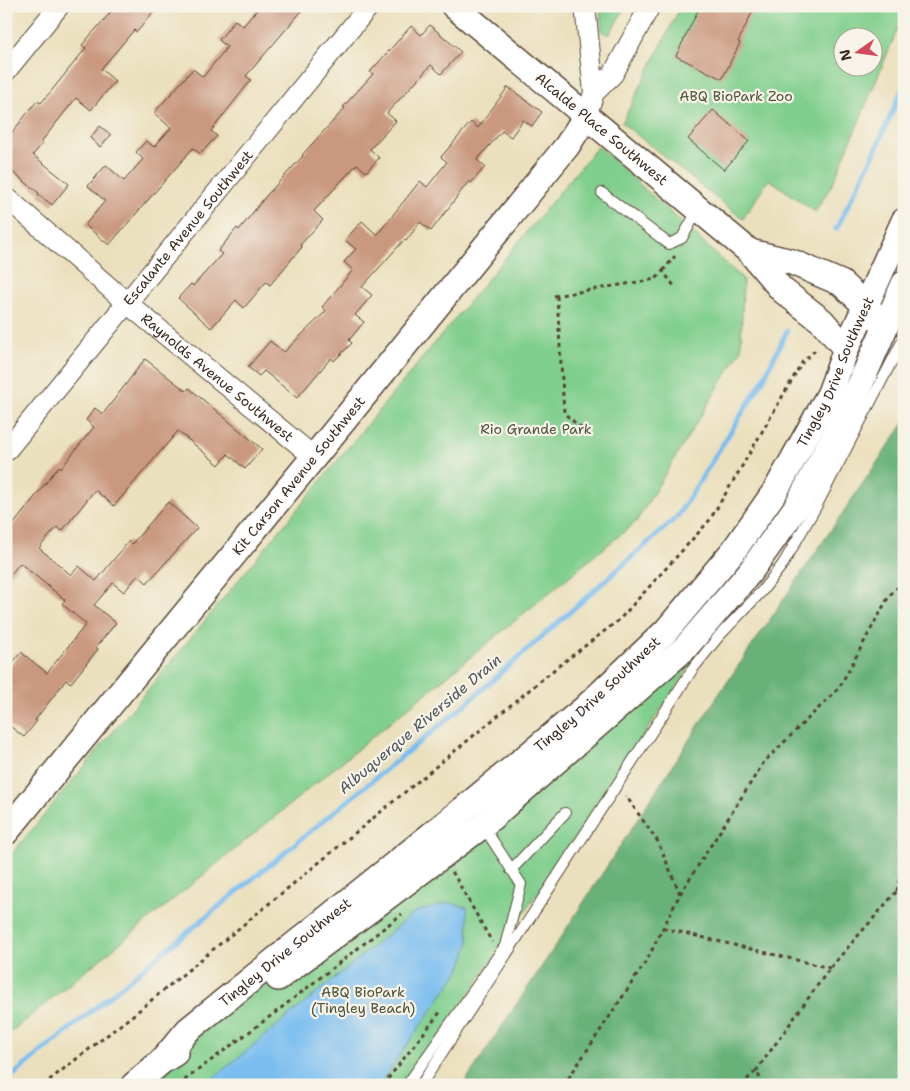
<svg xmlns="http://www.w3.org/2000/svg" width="910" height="1091" font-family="'Shantell Sans',sans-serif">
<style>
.green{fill:#81cf8e;stroke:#5e7c56;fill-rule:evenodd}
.forest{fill:#68b279;stroke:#526e4c}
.water{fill:#7abef0;stroke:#5a7487}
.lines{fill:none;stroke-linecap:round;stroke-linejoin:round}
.stream{stroke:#7abef0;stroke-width:5}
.building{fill:#c9987f}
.service-casing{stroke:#554536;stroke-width:12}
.minor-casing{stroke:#554536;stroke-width:22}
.tertiary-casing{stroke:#554536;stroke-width:28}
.path{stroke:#554536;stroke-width:3;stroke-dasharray:4 4;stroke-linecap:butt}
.service{stroke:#fff;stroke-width:10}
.minor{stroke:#fff;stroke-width:20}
.tertiary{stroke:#fff;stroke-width:25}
.labels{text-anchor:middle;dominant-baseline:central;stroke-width:4.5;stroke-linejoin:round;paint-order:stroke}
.park-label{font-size:14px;fill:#4c533a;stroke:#f7f3e8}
.street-label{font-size:14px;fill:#3b2a1e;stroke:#f7f3e8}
.water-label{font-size:15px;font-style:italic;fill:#4e565d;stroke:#f7f3e8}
</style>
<rect width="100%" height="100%" fill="#f7f3e8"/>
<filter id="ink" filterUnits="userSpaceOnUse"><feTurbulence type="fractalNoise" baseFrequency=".02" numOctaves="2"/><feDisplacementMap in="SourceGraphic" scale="10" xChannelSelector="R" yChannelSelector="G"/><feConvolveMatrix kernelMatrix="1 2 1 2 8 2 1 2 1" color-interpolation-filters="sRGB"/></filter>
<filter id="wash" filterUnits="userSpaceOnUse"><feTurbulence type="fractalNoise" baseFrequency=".0096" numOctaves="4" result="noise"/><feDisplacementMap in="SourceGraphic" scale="20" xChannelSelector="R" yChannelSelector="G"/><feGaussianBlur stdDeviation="1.12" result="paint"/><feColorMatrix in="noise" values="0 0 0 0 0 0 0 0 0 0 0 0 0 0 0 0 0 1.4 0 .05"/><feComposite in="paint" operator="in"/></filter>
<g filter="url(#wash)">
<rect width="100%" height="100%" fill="#ebe0bd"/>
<!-- green -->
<g class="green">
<path d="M600,6H626L609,35L602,32Z"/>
<path d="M681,6H904V14L833,183L815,212L769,179L743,219L622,123ZM842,38H872V68H842Z"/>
<path d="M598,146L743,279L741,350L636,522L6,1036V861Z"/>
<path d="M697,656L408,1085H141L248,981Z"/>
</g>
<!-- forest -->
<path class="forest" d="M904,423V1085H463L552,951L715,700Z"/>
<!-- water -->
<path class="water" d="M448,903L467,907L469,944L461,968L379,1085H205L415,912Z"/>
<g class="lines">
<!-- stream -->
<g class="stream">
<path d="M836,229L873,156L904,85"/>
<path d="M6,1081L467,703L677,517L763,380L787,331"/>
</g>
</g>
<g id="blocks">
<!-- building -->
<g class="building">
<path d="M116,6H158L137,32L134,30L101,69L115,81L91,110L76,98L41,142L43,143L33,155L69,184L52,205L38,194L39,193L6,167V140L37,101L41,103L52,90L86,48L82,45Z"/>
<path d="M260,6H306L246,76L251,80L211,131L217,136L200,154L193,148L109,245L85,225L105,201L88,186L106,165L124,181L143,159L136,152L146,141L154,147L171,128L154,113L193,69L203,77L227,47L219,40L235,20L243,26Z"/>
<path d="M700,6H755L738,42L740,43L722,79L676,56Z"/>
<path d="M430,25L461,52L441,74L431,65L387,113L396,121L370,149L379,158L366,172L357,164L314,211L323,220L300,245L302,247L270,285L266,282L244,308L236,300L211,328L178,298L191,284L193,286L222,254L218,251L237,228L239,230L266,196L303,156L302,155L345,108L343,107L373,74L370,72L411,26L421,35Z"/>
<path d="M508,87L542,112L532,126L523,120L511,137L502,131L477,160L485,167L471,183L469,181L431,231L420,222L406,241L404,240L362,287L372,295L355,315L364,322L349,340L352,343L334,361L331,358L297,398L264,371L259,376L248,367L270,341L284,352L326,311L322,307L353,270L344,262L356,249L345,240L362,221L377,235L420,181L427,187L447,162L441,157L471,122L478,128Z"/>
<path d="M713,110L749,141L724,170L688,139Z"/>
<path d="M100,126L111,135L100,147L90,138Z"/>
<path d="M145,359L186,391L189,388L262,449L245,469L228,454L219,465L178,431L114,506L95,490L62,531L57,527L39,548L71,575L79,566L96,581L129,541L132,544L168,502L197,528L147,583L138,575L124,592L113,583L94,605L116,623L96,647L98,649L71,683L66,680L35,720L37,721L24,737L6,723V671L21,652L47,673L86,624L62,604L65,600L20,563L6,580V534L59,466L61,468L94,427L86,420L95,408L103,414Z"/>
</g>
</g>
</g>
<g filter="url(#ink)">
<use href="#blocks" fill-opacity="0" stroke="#554536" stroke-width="1"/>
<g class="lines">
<defs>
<g id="service">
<path d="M602,193L669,244L682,238L698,210"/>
<path d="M511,870L565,813"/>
<path d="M407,1085L505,946L521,884L483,826"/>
<path d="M421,1085L692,670L719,636L762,591L783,564L817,505L904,338"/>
</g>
<g id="minor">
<path d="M585,6L594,93L586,116"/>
<path d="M6,71L59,6"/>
<path d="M594,93L613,74L650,6"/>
<path id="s1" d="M6,197L127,303L314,457"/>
<path id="s2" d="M6,451L369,6"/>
</g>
<g id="tertiary">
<path id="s3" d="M454,6L750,252L782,290L822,321L846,349"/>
<path d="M750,252L792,262L841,283L865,305L876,317"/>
<path id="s4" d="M6,832L314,457L567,146L586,116"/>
<path d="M278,978L482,826L685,648L750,572L797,506L852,403L904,284"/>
<path id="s5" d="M162,1061L188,1030L466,807L585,708L666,631L734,550L776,490L830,393L846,349L904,221"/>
<path d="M134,1085L162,1061L175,1053"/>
</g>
</defs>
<!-- service casing -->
<use href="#service" class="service-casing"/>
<!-- minor casing -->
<use href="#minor" class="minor-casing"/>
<!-- tertiary casing -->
<use href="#tertiary" class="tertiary-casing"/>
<!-- path -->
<g class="path">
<path d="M663,271L675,256"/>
<path d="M554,296L656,279L663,271L674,286"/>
<path d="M557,296L564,413L583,430"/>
<path d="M452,874L453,873L492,942"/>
<path d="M897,891L904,856"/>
<path d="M680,894L764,762L839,688L889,596L904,581"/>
<path d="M663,928L830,968"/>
<path d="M43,1085L137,1012L556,668L619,620L709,521L741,468L803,361L818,348"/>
<path d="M178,1085L276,1012L402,914"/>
<path d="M383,1085L441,1011"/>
<path d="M564,1085L647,960L680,894L658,842L626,796"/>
<path d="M741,1085L756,1071"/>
<path d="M764,1085L756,1071L830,968L897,891L904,890"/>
</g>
<!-- service -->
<use href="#service" class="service"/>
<!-- minor -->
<use href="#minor" class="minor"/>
<!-- tertiary -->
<use href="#tertiary" class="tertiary"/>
</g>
</g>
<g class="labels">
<!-- park labels -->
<g class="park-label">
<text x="736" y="96">ABQ BioPark Zoo</text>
<text x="536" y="429">Rio Grande Park</text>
<text x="363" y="992">ABQ BioPark<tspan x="363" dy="16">(Tingley Beach)</tspan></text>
</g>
<!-- street labels -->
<g class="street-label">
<text stroke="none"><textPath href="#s3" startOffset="192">Alcalde Place Southwest</textPath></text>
<text stroke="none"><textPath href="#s2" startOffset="288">Escalante Avenue Southwest</textPath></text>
<text stroke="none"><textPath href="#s5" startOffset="975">Tingley Drive Southwest</textPath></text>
<text stroke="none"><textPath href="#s1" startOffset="278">Raynolds Avenue Southwest</textPath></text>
<text stroke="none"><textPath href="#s4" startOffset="461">Kit Carson Avenue Southwest</textPath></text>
<text stroke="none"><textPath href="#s5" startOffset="570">Tingley Drive Southwest</textPath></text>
<text stroke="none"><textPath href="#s5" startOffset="165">Tingley Drive Southwest</textPath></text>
</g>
<!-- water labels -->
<g class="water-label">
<text transform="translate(420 724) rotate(-40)">Albuquerque Riverside Drain</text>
</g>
</g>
<!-- margin -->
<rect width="910" height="1091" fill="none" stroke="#f7f3e8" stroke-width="25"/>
<!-- north arrow -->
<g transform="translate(858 52) rotate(256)"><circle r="24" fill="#f7f3e8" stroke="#aca397"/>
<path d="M0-4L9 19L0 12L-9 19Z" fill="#d1495b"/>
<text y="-8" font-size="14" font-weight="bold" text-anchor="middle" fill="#3b2a1e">N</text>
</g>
</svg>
